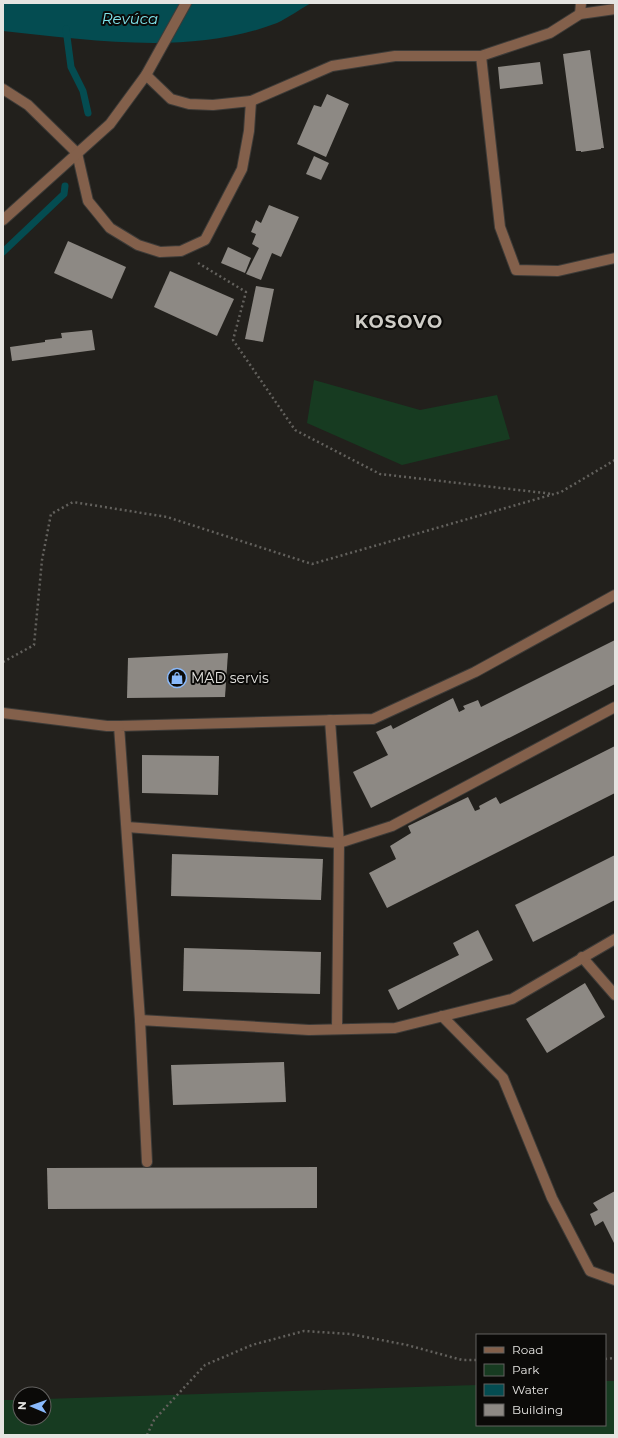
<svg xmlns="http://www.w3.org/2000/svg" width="618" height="1438" font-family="Montserrat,sans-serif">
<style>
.green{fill:#173b21}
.water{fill:#044c51}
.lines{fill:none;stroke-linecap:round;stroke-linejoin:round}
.stream{stroke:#044c51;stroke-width:7}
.building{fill:#8d8984}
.service-casing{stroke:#3d3b38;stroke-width:12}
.minor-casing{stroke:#3d3b38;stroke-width:12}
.path{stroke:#63615d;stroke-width:2.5;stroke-dasharray:2 3;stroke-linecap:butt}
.service{stroke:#83604b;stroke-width:10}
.minor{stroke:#83604b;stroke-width:10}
.labels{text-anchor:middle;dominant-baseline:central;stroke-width:4;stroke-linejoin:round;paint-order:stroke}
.poi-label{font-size:14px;fill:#e5e4e1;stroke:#0b0a08;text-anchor:start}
.water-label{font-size:15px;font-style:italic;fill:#80e2ea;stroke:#0b0a08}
.district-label{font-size:18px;font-weight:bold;letter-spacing:1px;fill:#ceccc6;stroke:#0b0a08}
</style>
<rect width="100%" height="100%" fill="#22201c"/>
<!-- green -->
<g class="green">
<path d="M314,380L420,410L497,395L510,439L402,465L307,423Z"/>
<path d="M605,1381H615V1435H3V1400H20V1418H44V1399L477,1385V1425H605Z"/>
</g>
<!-- water -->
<path class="water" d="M3,3H311C300,9 288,18 277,23C192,56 91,40 3,31Z"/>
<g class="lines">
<!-- stream -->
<g class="stream">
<path d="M66,29L71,67L83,91L88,113"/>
<path d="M3,252L64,194L65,186"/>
</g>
</g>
<!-- building -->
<g class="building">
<path d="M590,50L604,148H601V149L581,152V151H576L563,54Z"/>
<path d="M540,62L543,84L500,89L498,67Z"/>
<path d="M327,94L349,104L326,157L297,144L314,105L321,107Z"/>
<path d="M314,156L329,163L321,180L306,174Z"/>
<path d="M269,205L299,217L281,257L272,253L261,280L246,274L259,248L252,244L256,234L251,232L256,220L261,223Z"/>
<path d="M68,241L126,267L112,299L54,273Z"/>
<path d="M228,247L251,258L245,273L221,263Z"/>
<path d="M170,271L234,299L217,336L154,307Z"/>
<path d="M256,286L274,289L263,342L245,339Z"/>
<path d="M92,330L95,350L12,361L10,347L45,342V340L62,338L61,333Z"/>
<path d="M615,640V684L371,808L353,772L388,755L376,732L391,725L393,729L453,698L459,712L465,709L463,706L478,700L481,707Z"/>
<path d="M228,653L225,697L127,698L128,658Z"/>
<path d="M615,746V793L387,908L369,873L396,859L390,846L411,833L408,826L468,797L475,811L480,809L479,806L496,797L500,804Z"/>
<path d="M142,755L219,756L218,795L142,793Z"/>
<path d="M172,854L323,859L321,900L171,896Z"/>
<path d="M615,855V900L533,942L515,905Z"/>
<path d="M478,930L493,960L398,1010L388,990L459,955L453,943Z"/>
<path d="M184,948L321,952L320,994L183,991Z"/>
<path d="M585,983L605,1017L547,1053L526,1019Z"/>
<path d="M284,1062L286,1102L173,1105L171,1065Z"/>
<path d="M317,1167V1208L48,1209L47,1168Z"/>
<path d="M615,1191V1245L603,1221L595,1226L590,1214L598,1210L593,1203Z"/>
</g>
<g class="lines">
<defs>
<g id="service">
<path d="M580,14L581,3"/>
<path d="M481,56L550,33L580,14L615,9"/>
<path d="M251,101L332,66L395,56H481L500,227L516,270L558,271L615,258"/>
<path d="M77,153L88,201L110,228L138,245L160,252L181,251L205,240L242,169L249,131L251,101L213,105L189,104L171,99L146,75"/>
<path d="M330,720L339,843L337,1029"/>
<path d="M127,827L339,843L392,826L615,707"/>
<path d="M582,957L615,995"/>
<path d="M442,1016L503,1078L552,1198L590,1271L615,1280"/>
<path d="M140,1020L119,726L373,719L475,672L615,595"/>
<path d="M147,1162L140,1020L309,1030L395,1028L512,999L615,939"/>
</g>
<g id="minor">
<path d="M3,89L28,105L77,153"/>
<path d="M3,220L110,124L146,75L186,3"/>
<path d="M3,713L107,726H119"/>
</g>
</defs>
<!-- service casing -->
<use href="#service" class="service-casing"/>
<!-- minor casing -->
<use href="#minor" class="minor-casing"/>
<!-- path -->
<g class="path">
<path d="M198,263L246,292L233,340L295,430L380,474L553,494"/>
<path d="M3,662L34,645L42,560L51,514L73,502L167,517L312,564L561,492L615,460"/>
<path d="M605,1359L615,1358"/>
<path d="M147,1435L154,1420L205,1365L252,1345L304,1331L350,1334L407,1345L462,1360H477"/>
</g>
<!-- service -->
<use href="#service" class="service"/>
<!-- minor -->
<use href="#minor" class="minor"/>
</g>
<!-- icons -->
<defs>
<symbol id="shop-ring" viewBox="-11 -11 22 22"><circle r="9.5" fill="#0b0a08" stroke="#8abafc" stroke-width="1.5"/><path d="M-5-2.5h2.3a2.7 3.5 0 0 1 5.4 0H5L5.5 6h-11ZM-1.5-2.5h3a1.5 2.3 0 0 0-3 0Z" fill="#8abafc"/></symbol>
</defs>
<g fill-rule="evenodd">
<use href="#shop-ring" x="166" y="667" width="22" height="22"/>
</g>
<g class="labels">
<!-- poi labels -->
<g class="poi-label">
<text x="191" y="678">MAD servis</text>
</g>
<!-- water labels -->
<g class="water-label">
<text x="130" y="18">Revúca</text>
</g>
<!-- district labels -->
<g class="district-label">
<text x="399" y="322">KOSOVO</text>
</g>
</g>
<!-- border -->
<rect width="618" height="1438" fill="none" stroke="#e5e4e1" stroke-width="8"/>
<!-- legend -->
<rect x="476" y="1334" width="130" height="92" fill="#0b0a08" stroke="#62615f"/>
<rect x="484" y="1347" width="20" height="6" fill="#83604b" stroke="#62615f"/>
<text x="512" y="1354" font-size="12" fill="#e5e4e1">Road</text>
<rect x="484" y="1364" width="20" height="12" fill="#173b21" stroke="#62615f"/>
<text x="512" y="1374" font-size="12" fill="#e5e4e1">Park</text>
<rect x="484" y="1384" width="20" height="12" fill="#044c51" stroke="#62615f"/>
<text x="512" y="1394" font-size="12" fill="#e5e4e1">Water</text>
<rect x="484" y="1404" width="20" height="12" fill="#8d8984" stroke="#62615f"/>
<text x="512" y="1414" font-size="12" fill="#e5e4e1">Building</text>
<!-- north arrow -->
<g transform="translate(32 1406) rotate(272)"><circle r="19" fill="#0b0a08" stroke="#62615f"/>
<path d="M0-3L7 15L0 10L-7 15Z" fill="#8abafc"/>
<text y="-6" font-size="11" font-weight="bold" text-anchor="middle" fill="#e5e4e1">N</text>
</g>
</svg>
